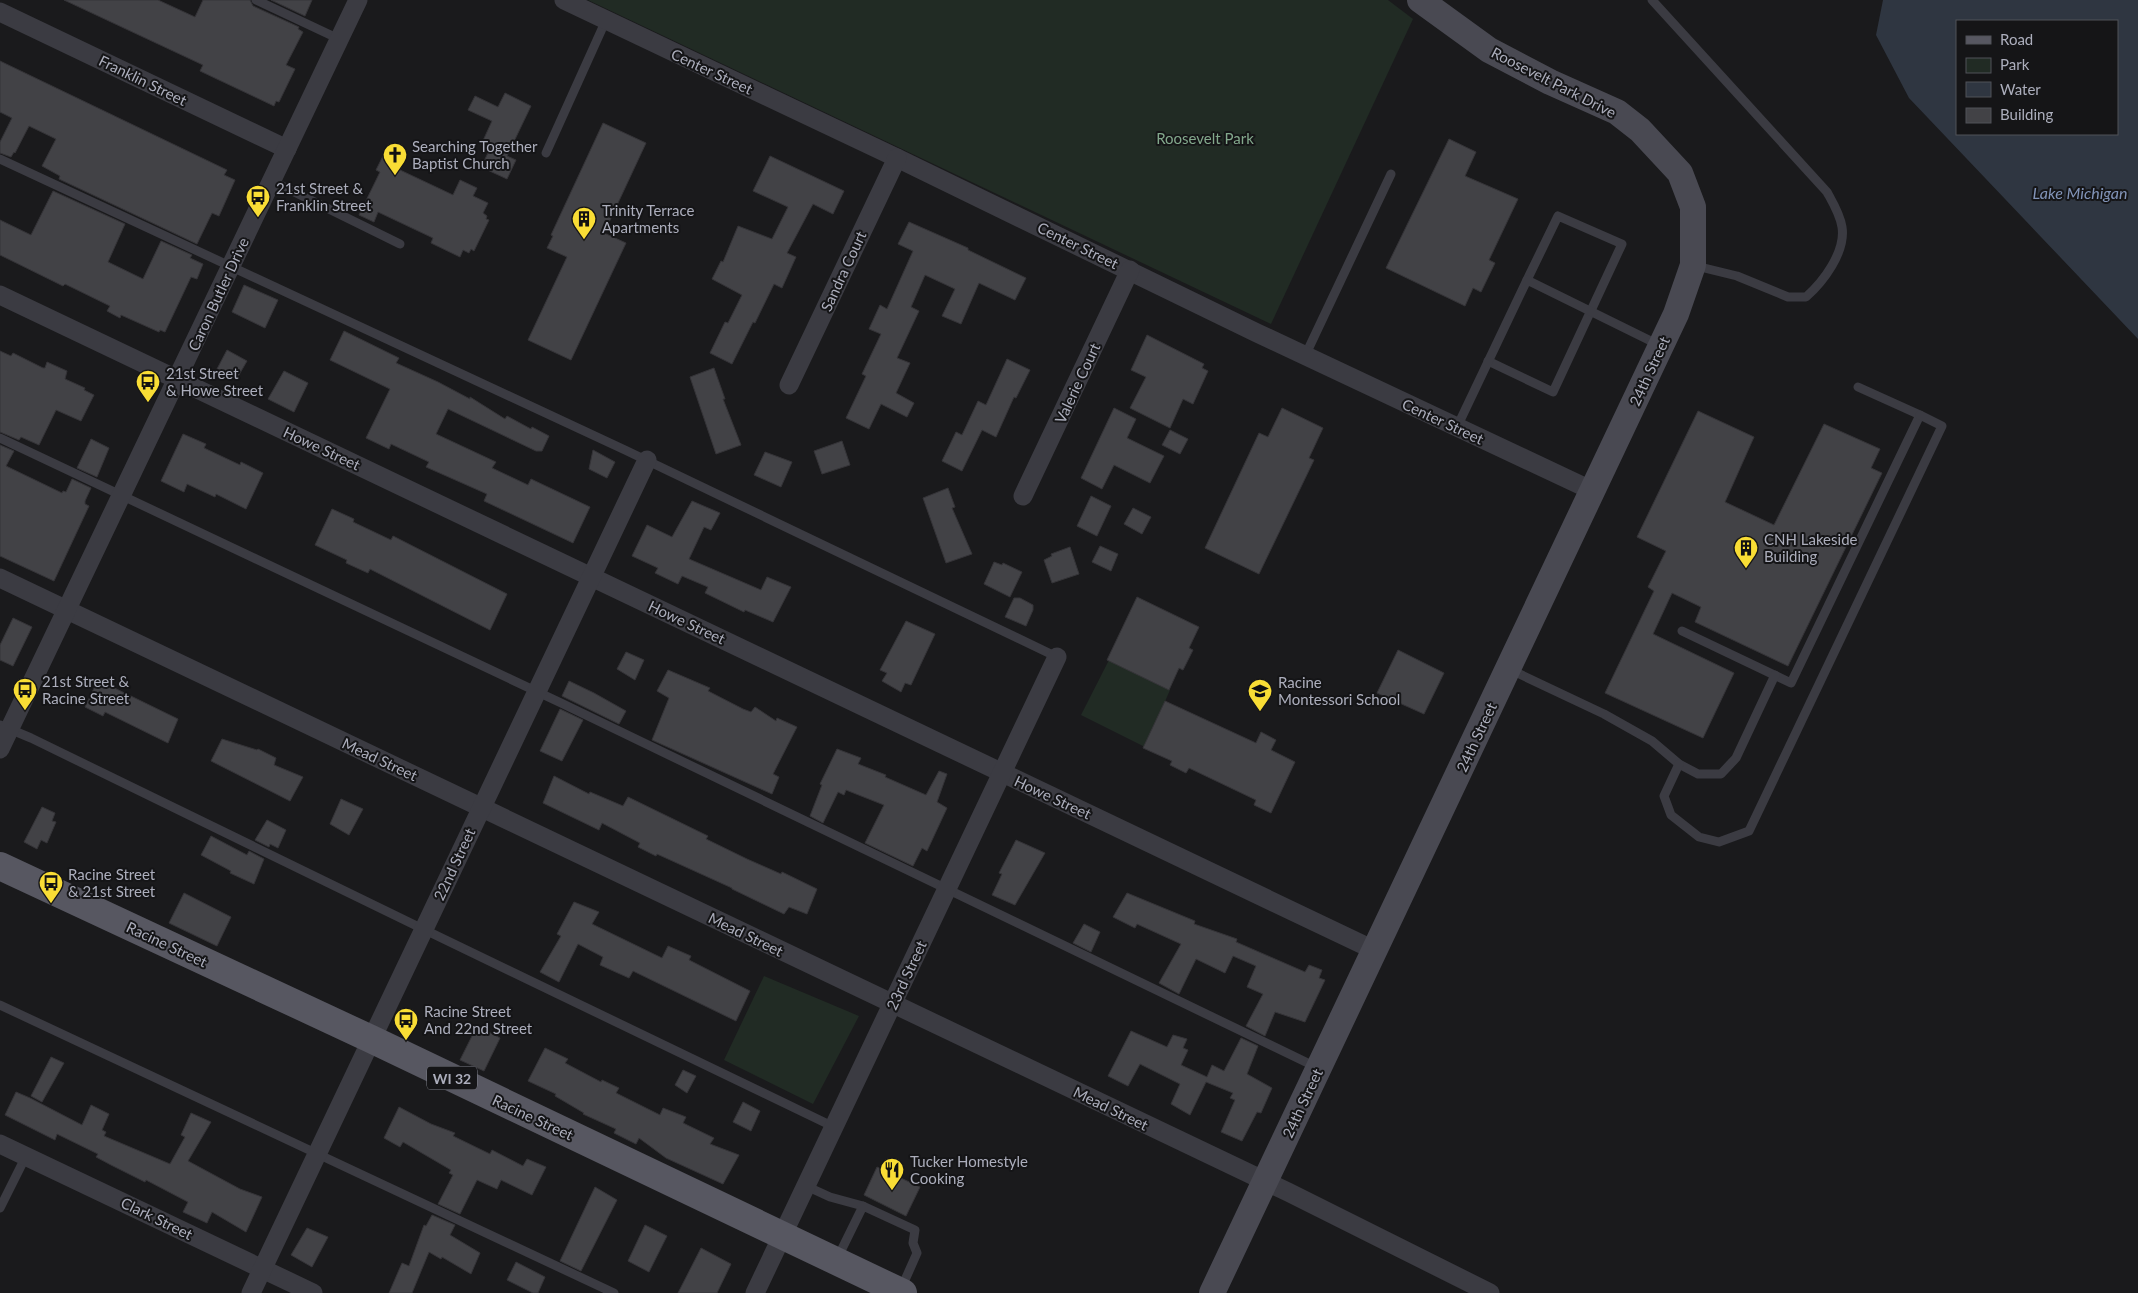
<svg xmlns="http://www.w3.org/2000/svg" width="2138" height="1293" font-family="Lato,sans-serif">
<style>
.green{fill:#212b24}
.water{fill:#2f3641;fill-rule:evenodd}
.building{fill:#424246;stroke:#353438}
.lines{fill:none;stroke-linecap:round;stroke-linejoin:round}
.lane{stroke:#3b3b42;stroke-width:9}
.street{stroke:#3b3b42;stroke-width:19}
.secondary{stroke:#494952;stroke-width:26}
.primary{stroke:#575761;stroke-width:28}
.labels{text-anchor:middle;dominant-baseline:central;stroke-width:4;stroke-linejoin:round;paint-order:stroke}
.shield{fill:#151517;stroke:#7f808a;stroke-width:1}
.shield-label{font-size:14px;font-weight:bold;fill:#acaebc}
.street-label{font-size:15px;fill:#acaebc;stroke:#151517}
.park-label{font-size:15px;fill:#83a88c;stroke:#151517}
.poi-label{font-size:15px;fill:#acaebc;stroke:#151517;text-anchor:start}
.water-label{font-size:16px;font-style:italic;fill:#8294b8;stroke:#151517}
</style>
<rect width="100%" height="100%" fill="#1a1a1c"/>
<!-- green -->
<g class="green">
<path d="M588,0H1388L1413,19L1271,324Z"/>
<path d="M1109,660L1170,690L1145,747L1081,715Z"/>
<path d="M764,976L859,1016L813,1104L724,1060Z"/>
</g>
<!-- water -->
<path class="water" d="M1883,0H2138V339L1909,98L1876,35ZM1957,21H2117V134H1957Z"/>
<!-- building -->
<g class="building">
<path d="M64,0H158L195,17L203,0H250L253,6L299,27L298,29L303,32L286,65L295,69L279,102L276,101L274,106L200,71L203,65Z"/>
<path d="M271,0H312L305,16Z"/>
<path d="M0,61L227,170L224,175L235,180L219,216L212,213L197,244L59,179L60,176L42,166L56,139L29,126L15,153L14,152L11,157L0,153V142L12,118L0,112Z"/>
<path d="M505,93L531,106L507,156L516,160L507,179L481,167L490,149L481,145L492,121L468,110L475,96L498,107Z"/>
<path d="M603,123L646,143L604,233L626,243L571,360L528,340L567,257L547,248L553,236L551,235Z"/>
<path d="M1449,139L1476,152L1465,176L1518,199L1489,260L1495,263L1481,292L1473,288L1465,306L1386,268Z"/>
<path d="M384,154L403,163L400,170L453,195L460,180L477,188L473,196L488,203L483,213L487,216L486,219L489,220L474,251L471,249L469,253L463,250L460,257L431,243L433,238L378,212L374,222L359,215L380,172L376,170Z"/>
<path d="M770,156L844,191L833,214L813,204L787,253L796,257L782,288L774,284L755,323L753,322L732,364L710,353L725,322L728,323L742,295L712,279L721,261L723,262L738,226L772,239L788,207L753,191Z"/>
<path d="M53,191L125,224L108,262L143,279L161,241L192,255L190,258L203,264L197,279L191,277L165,332L160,330L159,332L121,315L120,318L107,311L110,306L65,284L63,286L0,255V220L31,235Z"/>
<path d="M909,222L968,248V250L1026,278L1015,300L979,283L961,324L942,316L955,289L925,275L911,307L919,311L897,358L910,363L896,393L914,403L907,417L881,404L869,429L846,418L866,376L862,374L881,334L869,329L880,305L887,309L913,251L898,244Z"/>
<path d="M244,285L278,300L265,328L232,312Z"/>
<path d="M344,331L399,358L396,363L438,382L470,399V397L505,419L507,416L531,429L532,427L549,436L542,451H536L448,409L436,434L496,462L492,468L528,485L531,479L590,507L573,543L484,501L487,494L426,467L429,462L391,444L389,449L366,438L390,389L330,360Z"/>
<path d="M1147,335L1204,364L1202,368L1208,371L1193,404L1183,399L1170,428L1130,408L1146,377L1131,370Z"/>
<path d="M227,350L247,361L236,380L217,369Z"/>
<path d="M0,351L11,356L13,353L43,368H45L47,362L67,371L65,379L85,388L84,390L94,395L81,421L56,410L39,445L21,437L19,440L0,432Z"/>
<path d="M1007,359L1030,370L1016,398L1014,397L996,437L982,430L962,471L942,461L956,432L962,435L978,401L986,405Z"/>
<path d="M714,368L725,399H723L741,445L716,454L690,377Z"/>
<path d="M284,371L308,383L294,412L268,399Z"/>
<path d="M1114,408L1136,419L1127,438L1164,456L1150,483L1114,465L1102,489L1081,478Z"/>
<path d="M1282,408L1323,428L1309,458L1314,460L1259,574L1205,548L1259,433L1268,437Z"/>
<path d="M1698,411L1754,437L1725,502L1774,525L1824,424L1880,449L1871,468L1882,473L1788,666L1695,622L1701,607L1672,593L1653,634L1734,673L1703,738L1605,693L1654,591L1648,587L1666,551L1637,537Z"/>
<path d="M1170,430L1188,439L1180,454L1162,445Z"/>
<path d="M183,434L206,444L204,448L240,465L241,462L263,473L246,509L216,494L215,497L187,484L184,492L161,481Z"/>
<path d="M91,439L109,448L97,477L77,468Z"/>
<path d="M842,441L850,465L822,474L814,451Z"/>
<path d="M0,445L14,451L6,466L62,493L63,491L66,492L72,479L91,488L85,501V504L89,506L54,581L0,556Z"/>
<path d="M593,450L615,462L607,478L589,469Z"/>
<path d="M765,452L792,462L781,487L754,475Z"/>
<path d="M948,488L955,507L952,508L972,554L946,563L923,498Z"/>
<path d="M1091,496L1111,506L1097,536L1077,526Z"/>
<path d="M692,501L720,513L711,530L704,527L689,559L761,590L767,577L791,587L773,622L745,610L744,612L705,593L708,587L682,576L678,584L655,573L658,568L632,556L647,525L672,537Z"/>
<path d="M1133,508L1151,517L1142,534L1124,524Z"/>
<path d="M332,509L354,519L353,522L391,540L393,536L507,594L490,630L370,569L368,573L346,563L347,560L315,545Z"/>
<path d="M1100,546L1118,554L1111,571L1092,562Z"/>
<path d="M1070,547L1079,574L1052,583L1044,560L1052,556L1051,554Z"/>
<path d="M994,562L1002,565L1003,563L1022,572L1010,597L984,584Z"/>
<path d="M1137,597L1199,627L1189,648L1193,650L1183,670L1179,668L1169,690L1107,660Z"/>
<path d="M1014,598H1020L1033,605V610L1026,626L1005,617Z"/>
<path d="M13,618L32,627L13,666L0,660V645Z"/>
<path d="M906,621L935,634L911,685L905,683L901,692L882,681L887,673L880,670Z"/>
<path d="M1398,650L1444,673L1424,714L1377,693Z"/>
<path d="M626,652L644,660L635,680L617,669Z"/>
<path d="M668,670L710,688L708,691L743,709L751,712L755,707L776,721L777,718L797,727L773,774L779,777L772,794L652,740L669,698L657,691Z"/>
<path d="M98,680L178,719L168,743L105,712L103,716L85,707Z"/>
<path d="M569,681L594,693L626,711L619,724L562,696Z"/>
<path d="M1165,701L1256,743L1261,732L1276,740L1271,750L1295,762L1271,813L1254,805L1256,800L1189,768L1186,773L1170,765L1172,761L1143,748Z"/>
<path d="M560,709L583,720L562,761L540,751Z"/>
<path d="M222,739L257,750L258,749L276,758L274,765L303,777L290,801L211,761Z"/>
<path d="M837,749L861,758L858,764L886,775L885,777L926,795L939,771L947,774L937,802L947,808L927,851L922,848L913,866L865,843L884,805L846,790L844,795L838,792L823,823L810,816L822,785L820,784Z"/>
<path d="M554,776L589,794L590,792L623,806L628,797L708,836L706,839L747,859L781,874L782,872L817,889L807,914L789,907L784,914L732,889V888L657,854L656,856L638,847L640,843L602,823L599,830L543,803Z"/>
<path d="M341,799L363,809L349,835L330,824Z"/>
<path d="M42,807L55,813L52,821L56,822L47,843L41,840L37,849L24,842Z"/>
<path d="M267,820L286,830L278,848L270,844L269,847L255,840Z"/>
<path d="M211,836L247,855L249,851L264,859L254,884L230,873L231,871L201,855Z"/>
<path d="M1016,840L1045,853L1015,905L992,895L1002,874L999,873Z"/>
<path d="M184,893L231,917L217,946L169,923Z"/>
<path d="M1127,893L1195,921L1194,924L1237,939L1236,942L1305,972L1309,965L1322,970L1319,978L1325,980L1305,1022L1275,1012L1265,1036L1246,1026L1263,994L1247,987L1256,966L1233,956L1225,973L1196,959L1179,994L1159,983L1181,944L1137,924L1135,928L1113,917Z"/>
<path d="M574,902L599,912L592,924L662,958L668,946L691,956L689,960L750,991L736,1021L633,971L629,978L600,965L603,957L578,944L559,982L540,972L561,936L557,934Z"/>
<path d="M1084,924L1100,932L1091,952L1073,943Z"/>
<path d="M477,1026L500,1038L484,1071L460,1060Z"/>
<path d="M1131,1031L1167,1047L1173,1035L1187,1039L1183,1048L1188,1050L1181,1065L1207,1077L1212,1065L1224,1071L1241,1038L1258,1046L1247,1074L1272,1088L1261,1113L1257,1112L1242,1141L1221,1132L1235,1100L1230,1098L1233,1093L1206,1082L1190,1115L1171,1104L1180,1084L1140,1064L1128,1086L1108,1076Z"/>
<path d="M545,1048L568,1059L565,1063L601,1082L602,1080L619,1088L616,1093L660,1115L663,1108L686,1117L683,1123L714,1138L710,1144L739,1155L723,1184L666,1158L639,1138L636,1144L614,1133L616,1129L583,1114L584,1113L555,1096L556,1094L528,1081Z"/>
<path d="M51,1057L64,1063L42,1102L31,1096Z"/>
<path d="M683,1070L696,1076L687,1093L675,1085Z"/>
<path d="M16,1092L30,1098L82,1125L91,1105L109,1114L102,1130L106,1132L104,1136L170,1164L185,1137L181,1135L191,1113L211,1122L188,1161L240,1189L262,1197L246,1232L212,1212L207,1223L183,1212L188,1202L146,1180L145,1182L111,1165L96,1157L98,1154L57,1134L55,1140L5,1115Z"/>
<path d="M743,1102L760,1111L751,1131L733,1122Z"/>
<path d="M399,1107L431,1124L455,1133L453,1136L490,1154L492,1150L523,1166L527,1159L546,1167L532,1195L501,1180L497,1189L477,1180L460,1214L438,1204L453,1175L449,1173L451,1170L403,1142L400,1147L384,1138Z"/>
<path d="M877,1167L920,1187L906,1216L864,1195Z"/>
<path d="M595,1187L617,1200L581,1271L560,1261Z"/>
<path d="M432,1215L455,1225L450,1235L480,1253L471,1274L442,1257L441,1259L429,1252L412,1293H389L402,1263L409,1266L424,1225L426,1226Z"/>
<path d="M645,1225L667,1236L649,1272L628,1261Z"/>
<path d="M307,1228L328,1237L312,1267L291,1255Z"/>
<path d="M701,1248L731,1264L717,1293H678Z"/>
<path d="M516,1262L545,1277L538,1293H533L507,1280Z"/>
</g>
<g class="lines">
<!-- lane -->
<g class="lane">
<path d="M256,0L339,39"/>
<path d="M1652,0L1827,192C1833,203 1840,214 1842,227C1846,252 1823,282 1806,297H1788L1737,276L1696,266"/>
<path d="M546,153L606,20"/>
<path d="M0,159L625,450L1057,657"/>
<path d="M272,181L400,244"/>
<path d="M1305,356L1391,174"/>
<path d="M1488,361L1553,392L1622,244L1558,216L1527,280"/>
<path d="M1457,427L1527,280L1659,345"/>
<path d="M0,438L559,702L1316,1067"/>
<path d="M1682,631L1791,683L1920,415L1858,387"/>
<path d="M1511,670L1604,714L1652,741L1679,764L1698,774H1721L1736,758L1775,675"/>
<path d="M0,725L31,738L423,929L834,1127"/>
<path d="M1679,764L1664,796L1671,815L1699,837L1719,842L1749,831L1942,426L1920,415"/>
<path d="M0,1005L614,1293"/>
<path d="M806,1186L830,1197L863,1206"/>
<path d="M0,1208L26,1156"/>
<path d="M837,1259L863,1206L915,1230L913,1243L917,1253L901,1289"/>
</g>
<!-- street -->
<g class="street">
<path d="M564,0L897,158L1257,333L1593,491"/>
<path d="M0,12L287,149"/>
<path d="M0,295L1374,950"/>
<path d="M789,385L897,158"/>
<path d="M1023,496L1130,270"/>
<path d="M0,578L1288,1192L1490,1293"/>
<path d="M0,749L358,0"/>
<path d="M0,1144L313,1293"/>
<path d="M251,1293L647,460"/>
<path d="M755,1293L1057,657"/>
</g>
<!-- secondary -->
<path class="secondary" d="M1212,1293L1676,314L1693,265V207L1680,173L1640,130L1617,112L1550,82L1489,50L1420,0"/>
<!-- primary -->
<path class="primary" d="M0,866L371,1039L903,1293"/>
</g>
<!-- icons -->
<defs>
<symbol id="church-pin" viewBox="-11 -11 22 30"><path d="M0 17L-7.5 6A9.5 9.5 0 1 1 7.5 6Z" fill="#f9dd35" stroke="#151517"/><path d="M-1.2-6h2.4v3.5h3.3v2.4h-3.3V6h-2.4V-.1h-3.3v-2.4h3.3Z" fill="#111"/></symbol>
<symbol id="bus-pin" viewBox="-11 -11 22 30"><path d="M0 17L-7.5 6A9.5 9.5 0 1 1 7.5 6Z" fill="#f9dd35" stroke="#151517"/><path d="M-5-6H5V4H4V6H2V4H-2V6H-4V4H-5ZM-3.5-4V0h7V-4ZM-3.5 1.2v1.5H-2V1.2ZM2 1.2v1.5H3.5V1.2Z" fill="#111"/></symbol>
<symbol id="building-pin" viewBox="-11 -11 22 30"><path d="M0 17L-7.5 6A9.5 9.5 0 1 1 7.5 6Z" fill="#f9dd35" stroke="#151517"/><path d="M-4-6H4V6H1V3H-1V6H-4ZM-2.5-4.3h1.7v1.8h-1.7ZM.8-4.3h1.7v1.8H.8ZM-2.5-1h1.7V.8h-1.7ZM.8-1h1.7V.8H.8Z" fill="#111"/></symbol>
<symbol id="school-pin" viewBox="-11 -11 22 30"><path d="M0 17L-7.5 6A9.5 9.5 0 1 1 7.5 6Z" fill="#f9dd35" stroke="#151517"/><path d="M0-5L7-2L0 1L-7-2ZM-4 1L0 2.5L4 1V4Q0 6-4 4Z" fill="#111"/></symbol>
<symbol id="restaurant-pin" viewBox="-11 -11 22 30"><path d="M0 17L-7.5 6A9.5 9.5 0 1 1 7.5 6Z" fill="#f9dd35" stroke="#151517"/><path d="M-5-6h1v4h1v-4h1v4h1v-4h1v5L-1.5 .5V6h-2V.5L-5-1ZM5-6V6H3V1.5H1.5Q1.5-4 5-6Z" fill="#111"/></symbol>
</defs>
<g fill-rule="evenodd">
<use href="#church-pin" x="381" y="141" width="28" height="38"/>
<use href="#bus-pin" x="244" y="183" width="28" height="38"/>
<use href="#building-pin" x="570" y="205" width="28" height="38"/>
<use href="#bus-pin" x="134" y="368" width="28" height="38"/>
<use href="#building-pin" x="1732" y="534" width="28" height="38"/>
<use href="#bus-pin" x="11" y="676" width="28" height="38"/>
<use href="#school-pin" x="1246" y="677" width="28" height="38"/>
<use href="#bus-pin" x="37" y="869" width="28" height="38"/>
<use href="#bus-pin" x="392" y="1006" width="28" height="38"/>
<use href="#restaurant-pin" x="878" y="1156" width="28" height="38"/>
</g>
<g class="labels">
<!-- shield labels -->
<rect class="shield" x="427" y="1066.5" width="50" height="23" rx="4"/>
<g class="shield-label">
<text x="452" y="1078">WI 32</text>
</g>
<!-- street labels -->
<g class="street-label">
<text transform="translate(712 71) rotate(25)">Center Street</text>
<text transform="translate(143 80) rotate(26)">Franklin Street</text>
<text transform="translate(1554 82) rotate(27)">Roosevelt Park Drive</text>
<text transform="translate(1078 245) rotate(26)">Center Street</text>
<text transform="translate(843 271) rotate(-65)">Sandra Court</text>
<text transform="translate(218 294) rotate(-65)">Caron Butler Drive</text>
<text transform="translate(1649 371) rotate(-65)">24th Street</text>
<text transform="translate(1077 383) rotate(-65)">Valerie Court</text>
<text transform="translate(1443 421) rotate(25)">Center Street</text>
<text transform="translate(322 448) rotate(25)">Howe Street</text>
<text transform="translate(687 622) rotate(25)">Howe Street</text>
<text transform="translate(1476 737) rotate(-65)">24th Street</text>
<text transform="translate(380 759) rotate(25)">Mead Street</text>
<text transform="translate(1053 797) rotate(25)">Howe Street</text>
<text transform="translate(454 864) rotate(-65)">22nd Street</text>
<text transform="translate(746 934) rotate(26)">Mead Street</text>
<text transform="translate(167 944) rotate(25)">Racine Street</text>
<text transform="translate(906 975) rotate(-65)">23rd Street</text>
<text transform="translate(1302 1103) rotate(-65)">24th Street</text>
<text transform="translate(1111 1108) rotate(26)">Mead Street</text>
<text transform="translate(533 1117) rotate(25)">Racine Street</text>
<text transform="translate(157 1218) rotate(26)">Clark Street</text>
</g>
<!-- park labels -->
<g class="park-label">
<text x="1205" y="138">Roosevelt Park</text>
</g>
<!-- poi labels -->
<g class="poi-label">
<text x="412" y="146">Searching Together<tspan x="412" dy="17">Baptist Church</tspan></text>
<text x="276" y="188">21st Street &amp;<tspan x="276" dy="17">Franklin Street</tspan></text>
<text x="602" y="210">Trinity Terrace<tspan x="602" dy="17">Apartments</tspan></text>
<text x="166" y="373">21st Street<tspan x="166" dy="17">&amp; Howe Street</tspan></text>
<text x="1764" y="539">CNH Lakeside<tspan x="1764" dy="17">Building</tspan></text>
<text x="42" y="681">21st Street &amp;<tspan x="42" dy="17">Racine Street</tspan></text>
<text x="1278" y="682">Racine<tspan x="1278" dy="17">Montessori School</tspan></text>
<text x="68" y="874">Racine Street<tspan x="68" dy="17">&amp; 21st Street</tspan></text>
<text x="424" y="1011">Racine Street<tspan x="424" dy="17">And 22nd Street</tspan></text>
<text x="910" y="1161">Tucker Homestyle<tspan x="910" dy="17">Cooking</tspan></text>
</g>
<!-- water labels -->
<g class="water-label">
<text x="2080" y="192">Lake Michigan</text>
</g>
</g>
<!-- legend -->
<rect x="1956" y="20" width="162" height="115" fill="#151517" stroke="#515259"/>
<rect x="1966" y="36" width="25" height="8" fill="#575761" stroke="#515259"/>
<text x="2000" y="45" font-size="15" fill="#acaebc">Road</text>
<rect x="1966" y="58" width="25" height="15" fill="#212b24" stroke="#515259"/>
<text x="2000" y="70" font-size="15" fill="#acaebc">Park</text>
<rect x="1966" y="82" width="25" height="15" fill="#2f3641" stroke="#515259"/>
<text x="2000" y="95" font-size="15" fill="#acaebc">Water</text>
<rect x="1966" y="108" width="25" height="15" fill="#424246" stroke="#515259"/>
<text x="2000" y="120" font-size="15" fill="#acaebc">Building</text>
</svg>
